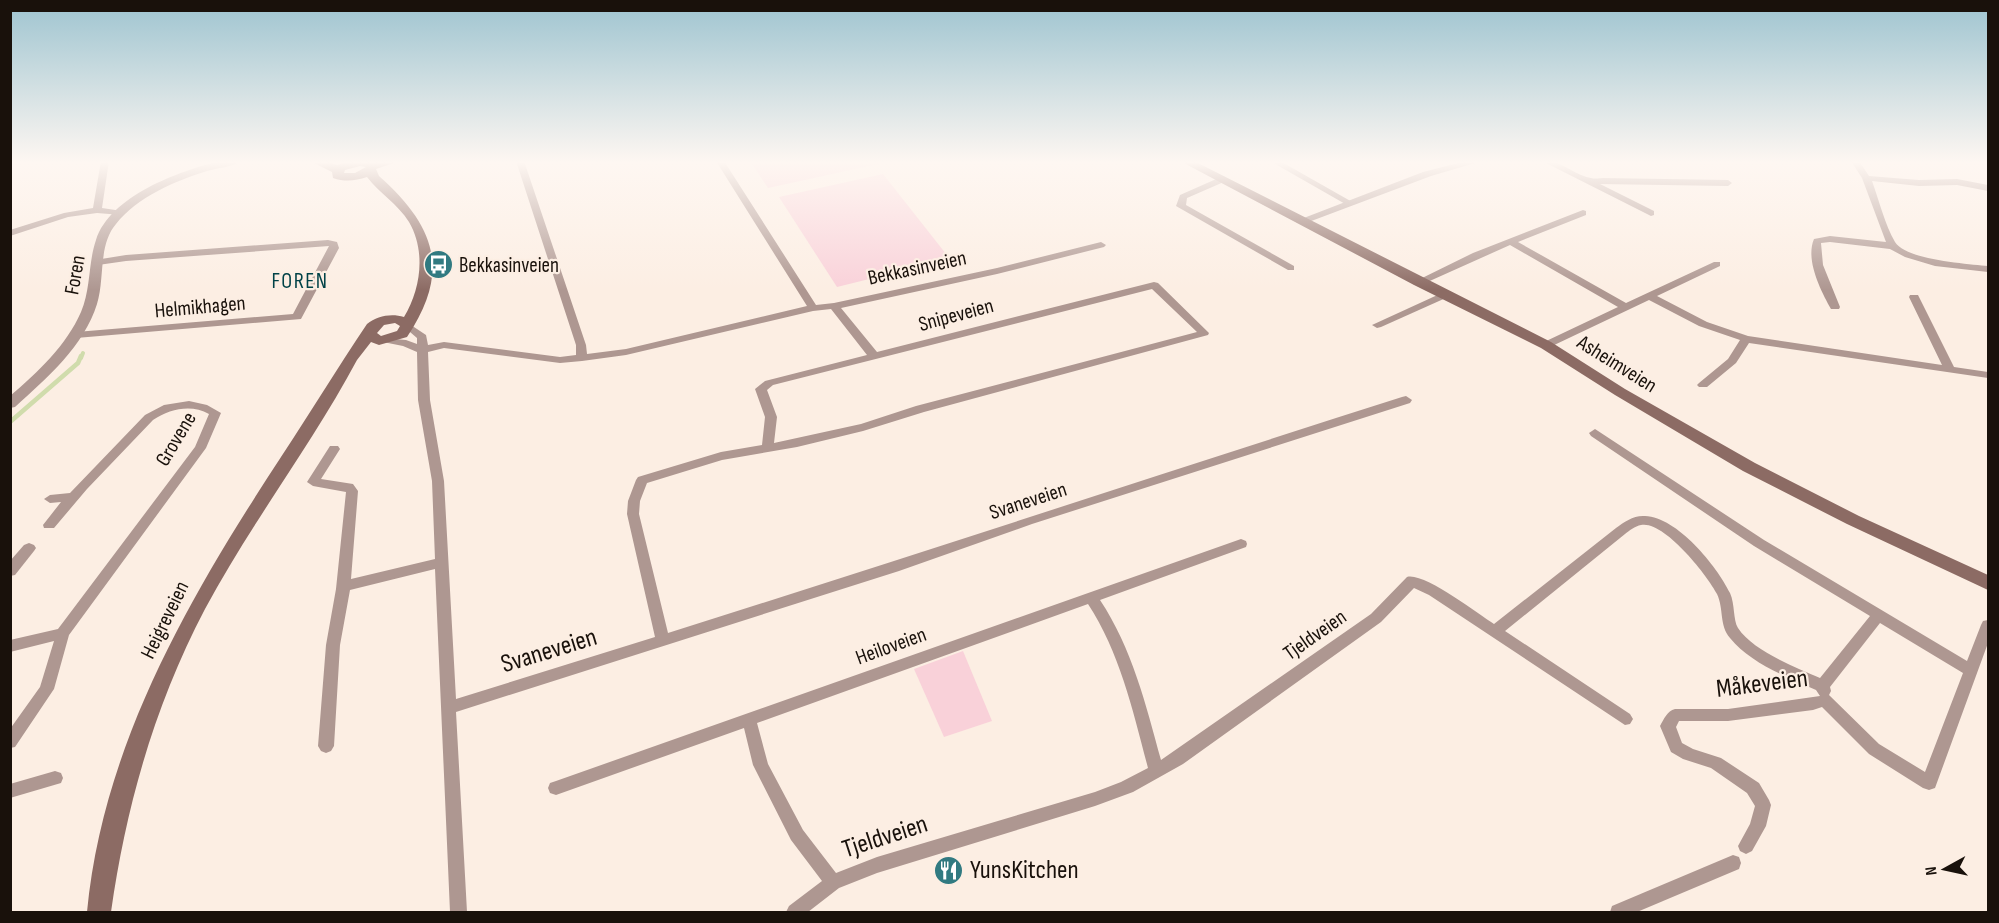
<svg xmlns="http://www.w3.org/2000/svg" width="1999" height="923" font-family="'Sofia Sans Condensed',sans-serif">
<style>
.green{fill:#f9d1d9}
.lines{fill:none;stroke-linecap:round;stroke-linejoin:round}
.stream-far1{stroke:#d0dcac;stroke-width:4}
.stream{stroke:#d0dcac;stroke-width:4.5}
.minor{fill:#ae9791;fill-rule:evenodd}
.tertiary{fill:#ae9791;fill-rule:evenodd}
.secondary{fill:#8c6b64;fill-rule:evenodd}
.labels{text-anchor:middle;dominant-baseline:central;stroke-width:4.5;stroke-linejoin:round;paint-order:stroke}
.poi-label{font-size:21px;fill:#19110b;stroke:#fceee3;text-anchor:start}
.street-label{font-size:21px;fill:#19110b;stroke:#fceee3}
.neighbourhood-label{font-size:22px;letter-spacing:1.5px;fill:#004247;stroke:#fceee3}
.near-street-label{font-size:26px;fill:#19110b;stroke:#fceee3}
.near-poi-label{font-size:26px;fill:#19110b;stroke:#fceee3;text-anchor:start}
</style>
<rect width="100%" height="100%" fill="#fceee3"/>
<!-- green -->
<g class="green">
<path d="M750,161H885L887,162L768,188Z"/>
<path d="M883,174L950,259L837,287L779,197Z"/>
<path d="M963,651L992,721L944,737L914,669Z"/>
</g>
<g class="lines">
<!-- stream-far1 -->
<path class="stream-far1" d="M81,358L83,353"/>
<!-- stream -->
<path class="stream" d="M10,422L78,363L81,356"/>
<!-- minor -->
<g class="minor">
<path d="M101,161H109L102,208L122,211V215L97,213L68,217L10,236V230L64,213L93,208Z"/>
<path d="M516,161H524L586,345L587,354L626,349L807,306L716,161H724L816,305L834,303L997,268L1101,242L1106,245L1104,247L997,274L841,308L877,352L1154,282L1158,283L1209,333L1208,335L924,412L863,431L797,447L722,460L647,483L640,501L639,514L668,633C913,556 1157,475 1402,397L1406,396L1412,400L1410,403L1032,524L899,571L456,712L467,912H450L435,569L350,590L340,645L334,746L331,751L326,753L321,751L318,746L326,645L336,589L346,492L313,486L307,482L330,446H338L340,449L321,479L353,484L358,491L351,579L435,559L432,481L418,400L417,352L403,346L383,342L382,340L383,338L406,340L417,344V338L403,326L408,323L426,335L428,345L444,342L560,357L576,355V345ZM1152,289L1197,332L916,406L861,424L774,443L777,417L767,390L773,385ZM831,309L867,355L765,381L755,389L765,417L762,445L721,452L638,477L636,480L628,501L627,514L655,637L456,699L444,481L430,400L428,352L444,348L560,363L582,361L626,355L813,311Z"/>
<path d="M1270,161H1280L1354,203L1350,206L1347,205Z"/>
<path d="M1542,161C1565,159 1578,182 1603,178L1728,180L1732,183L1728,186L1600,184L1654,211V215L1651,216Z"/>
<path d="M1851,161H1859L1869,176L1919,180L1957,179L1988,185V191L1957,185L1919,186L1872,181C1879,200 1885,225 1895,242C1906,260 1968,264 1988,266V272L1935,266L1905,257L1890,249L1830,242L1821,243L1823,265L1840,307L1839,309H1831C1821,291 1805,260 1814,239L1830,236L1886,242L1862,178Z"/>
<path d="M1223,176L1227,179L1226,181L1187,198L1186,205L1294,266V270H1288L1176,206L1180,195Z"/>
<path d="M1583,210L1586,211V215L1518,242L1626,303L1714,262H1720V266L1657,296L1707,322L1748,336L1942,365L1909,297L1910,295H1918L1954,367L1988,372V378L1749,343L1736,363L1707,387H1699L1697,385L1699,383L1728,359L1740,340L1699,326L1649,300L1550,347H1542L1541,345L1542,343L1618,307L1510,245L1423,284L1419,285L1414,282L1473,253Z"/>
<path d="M328,240L337,242L339,248L301,319L76,338L71,335L76,332L293,314L329,246L126,261L98,265L95,264V260L126,255Z"/>
<path d="M1444,292L1448,293V297L1381,327L1377,328L1372,325Z"/>
<path d="M189,401L207,405L221,413L206,448L69,635L54,689L15,747L10,748V729L40,687L54,641L10,652V640L58,629L195,447L209,414C191,404 170,409 153,420L87,489L54,528H44L43,525L61,502L50,503L44,499L50,495L70,493L145,415L164,405Z"/>
<path d="M1595,429L1764,540L1967,661L1981,625L1983,621L1988,620V643L1935,788L1929,790L1923,788L1869,754L1822,707L1813,710L1728,721H1679L1676,727L1682,743L1693,749L1721,758L1759,783L1769,800L1771,805L1766,826L1752,851L1746,854L1740,851L1738,846L1750,824L1755,806L1747,793L1711,768L1683,759L1671,752L1660,726C1664,719 1667,711 1675,709H1728L1820,696L1816,690C1787,677 1750,663 1730,638C1719,625 1724,609 1717,594C1708,576 1664,520 1641,525C1635,526 1629,531 1625,534L1505,631L1630,714L1633,719L1630,724L1625,725L1429,595L1414,588L1381,622L1183,764L1133,792L1095,806L877,873L839,888L808,912H786L789,906L822,881L791,840L753,765L744,728L556,795L550,793L548,788L550,783L556,781L1241,539L1246,541L1247,544L1246,547L1100,600C1132,648 1146,705 1161,760L1371,614L1407,577C1424,572 1478,614 1494,624L1616,528C1624,522 1634,515 1645,516C1677,517 1717,566 1730,593C1735,604 1733,620 1738,628C1753,651 1795,667 1820,678L1870,616L1754,546L1591,436L1589,433ZM1088,604C1120,653 1133,711 1148,768L1121,782L1095,792L877,857L836,873L803,830L768,764L757,723ZM1880,623L1963,673L1925,772L1879,744L1829,695L1831,691L1830,687Z"/>
<path d="M29,543L34,545L36,548L34,551L15,575L10,576V561L24,545Z"/>
<path d="M55,771L61,773L63,778L61,783L10,798V784Z"/>
<path d="M1733,855L1739,857L1741,863L1739,869L1637,912H1610L1612,906Z"/>
</g>
<!-- tertiary -->
<g class="tertiary">
<path d="M220,161H241C233,167 217,168 207,171C175,181 137,197 116,224C98,245 105,278 97,304C84,346 47,378 15,407L10,408V396C38,372 66,346 81,312C91,289 88,263 96,240C110,196 179,171 220,161Z"/>
<path d="M1466,161H1482L1431,176L1306,223L1302,224L1296,221L1423,172Z"/>
</g>
<!-- secondary -->
<g class="secondary">
<path d="M310,161H325L337,165L351,161H396L394,163L376,169L379,176C436,227 451,271 407,337L379,345L371,342L357,360C311,446 251,523 205,609C155,704 126,806 111,912H87C103,744 190,596 281,457C310,413 338,367 367,324C377,316 391,313 404,317C421,289 426,251 409,222C398,204 379,193 367,177C355,181 345,182 333,178L332,172ZM360,166L366,167L355,173H344L345,170ZM395,323L400,326L397,331L381,336L377,333L384,325Z"/>
<path d="M1180,161H1194L1551,342L1625,389L1755,463L1859,516L1988,575V590L1847,524L1743,471L1615,395L1541,348L1414,285Z"/>
</g>
</g>
<!-- sky -->
<linearGradient id="sky" x2="0" y2="1"><stop stop-color="#9ec4d0"/><stop offset="0.56" stop-color="#fef7f2"/><stop offset="1" stop-color="#fef7f2" stop-opacity="0"/></linearGradient>
<rect width="1999" height="290" fill="url(#sky)"/>
<!-- icons -->
<defs>
<symbol id="bus-disc" viewBox="-11 -11 22 22"><circle r="9.5" fill="#317a81" stroke="#fceee3"/><path d="M-5-6H5V4H4V6H2V4H-2V6H-4V4H-5ZM-3.5-4V0h7V-4ZM-3.5 1.2v1.5H-2V1.2ZM2 1.2v1.5H3.5V1.2Z" fill="#fff"/></symbol>
<symbol id="restaurant-disc" viewBox="-11 -11 22 22"><circle r="9.5" fill="#317a81" stroke="#fceee3"/><path d="M-5-6h1v4h1v-4h1v4h1v-4h1v5L-1.5 .5V6h-2V.5L-5-1ZM5-6V6H3V1.5H1.5Q1.5-4 5-6Z" fill="#fff"/></symbol>
</defs>
<g fill-rule="evenodd">
<use href="#bus-disc" x="422" y="248" width="33" height="33"/>
<use href="#restaurant-disc" x="932" y="854" width="33" height="33"/>
</g>
<g class="labels">
<!-- poi labels -->
<g class="poi-label">
<text x="459" y="265">Bekkasinveien</text>
</g>
<!-- street labels -->
<g class="street-label">
<text transform="translate(917 268) rotate(-12)">Bekkasinveien</text>
<text transform="translate(75 275) rotate(-80)">Foren</text>
<text transform="translate(200 307) rotate(-5)">Helmikhagen</text>
<text transform="translate(956 315) rotate(-15)">Snipeveien</text>
<text transform="translate(1617 364) rotate(32)">Asheimveien</text>
<text transform="translate(176 439) rotate(-59)">Grovene</text>
<text transform="translate(1028 501) rotate(-18)">Svaneveien</text>
<text transform="translate(165 620) rotate(-64)">Heigreveien</text>
<text transform="translate(1315 635) rotate(-35)">Tjeldveien</text>
<text transform="translate(891 646) rotate(-20)">Heiloveien</text>
</g>
<!-- neighbourhood labels -->
<g class="neighbourhood-label">
<text x="300" y="281">FOREN</text>
</g>
<!-- near-street labels -->
<g class="near-street-label">
<text transform="translate(549 651) rotate(-17)">Svaneveien</text>
<text transform="translate(1762 684) rotate(-7)">Måkeveien</text>
<text transform="translate(885 837) rotate(-18)">Tjeldveien</text>
</g>
<!-- near-poi labels -->
<g class="near-poi-label">
<text x="970" y="870">YunsKitchen</text>
</g>
</g>
<!-- border -->
<rect width="1999" height="923" fill="none" stroke="#19110b" stroke-width="24"/>
<!-- north arrow -->
<g transform="translate(1945 869) rotate(262)" stroke="#fceee3" stroke-width="4.5" paint-order="stroke">
<path d="M0-4.5L10 22L0 15L-10 22Z" fill="#19110b"/>
<text y="-9" font-size="16" font-weight="bold" text-anchor="middle" fill="#19110b">N</text>
</g>
</svg>
